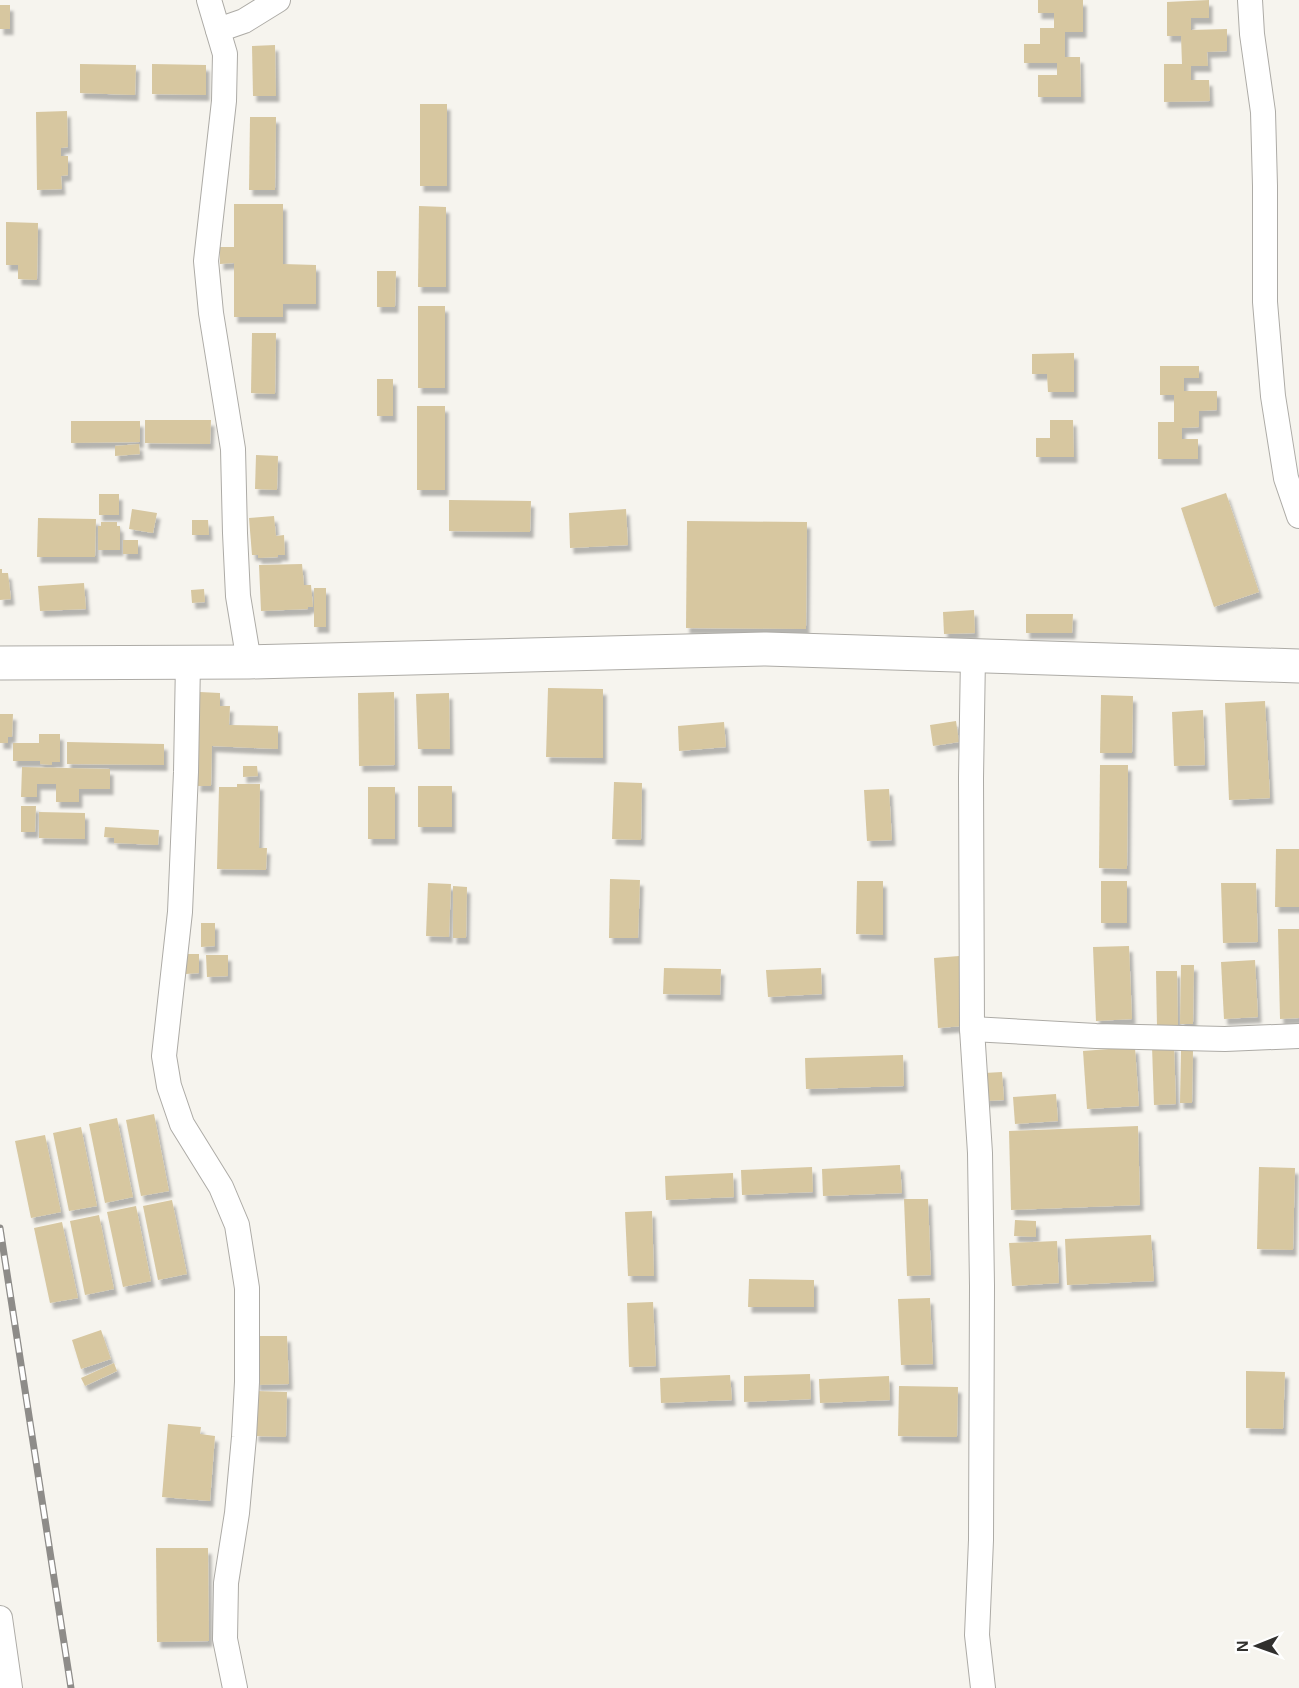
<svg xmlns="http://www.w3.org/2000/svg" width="1299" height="1688" font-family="Arial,sans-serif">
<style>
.building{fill:#d7c7a0;filter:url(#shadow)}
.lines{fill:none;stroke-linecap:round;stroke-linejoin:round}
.street-casing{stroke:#adaba6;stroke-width:26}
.secondary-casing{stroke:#adaba6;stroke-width:35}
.street{stroke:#fff;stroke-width:24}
.secondary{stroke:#fff;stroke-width:33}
.rail-casing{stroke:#8e8c89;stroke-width:7}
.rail{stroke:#fff;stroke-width:4.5;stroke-dasharray:14;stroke-linecap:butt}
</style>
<defs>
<filter id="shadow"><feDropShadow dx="3.5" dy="6" stdDeviation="1.5" flood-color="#0004"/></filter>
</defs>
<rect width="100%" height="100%" fill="#f6f4ee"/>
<!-- building -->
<g class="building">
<path d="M1038,0H1083V32H1065V57H1080L1081,97H1038V75H1057V63H1024V44H1040V28H1054V13H1038Z"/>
<path d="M1209,0V18H1191V30L1227,29V51L1207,52L1208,66H1191V80H1209L1210,101L1164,102V64H1182L1181,36H1167V2Z"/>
<rect x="0" y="5" width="10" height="24"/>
<path d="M275,45L276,96H253L252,46Z"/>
<path d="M80,64L136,65L135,95L80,93Z"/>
<path d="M152,64L206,65V95L152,94Z"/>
<rect x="420" y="104" width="27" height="82"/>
<path d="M67,111L68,147L61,148V156H68V175L61,176L62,189L37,190L36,112Z"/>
<path d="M250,117H276L275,190H249Z"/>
<path d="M234,204H283V264L316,265V304H283V317H234V263L220,264V247H234Z"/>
<path d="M419,206L446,207V287H418Z"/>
<path d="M6,222L38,223L37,280L18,279V265H6Z"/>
<path d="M377,271H396L395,307H377Z"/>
<rect x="418" y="306" width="27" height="82"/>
<path d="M252,333H276L275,394L251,393Z"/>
<path d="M1074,353V392H1048L1047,374H1032V354Z"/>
<path d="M1160,366H1199V378H1184V391H1217V410L1199,411V427L1182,428V439H1198V459H1158V422H1174V395H1160Z"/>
<rect x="377" y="379" width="16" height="37"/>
<rect x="417" y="406" width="28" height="84"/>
<path d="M145,420H211L210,444L145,443Z"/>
<path d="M1050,420H1073L1074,457H1036V438H1050Z"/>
<path d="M71,421H140V442L71,443Z"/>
<path d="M139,444L140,454L115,456V446Z"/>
<path d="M256,455L278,456L277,490L255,489Z"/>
<path d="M1226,493L1259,592L1214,607L1181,508Z"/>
<rect x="99" y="494" width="20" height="21"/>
<path d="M449,500L531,501L530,532L449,531Z"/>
<path d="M132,509L157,513L153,533L129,529Z"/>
<path d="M626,509L628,545L570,548L569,513Z"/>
<path d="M274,516L276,536L284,535L285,555H278V557L258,558V555H252L249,518Z"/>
<path d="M38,518L96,519L95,557H37Z"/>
<path d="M192,520H208L209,535H192Z"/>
<path d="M687,521L807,522L806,629L686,628Z"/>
<path d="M101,522H117V526H120V550H98V526H101Z"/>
<rect x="123" y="540" width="15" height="14"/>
<path d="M302,564L304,585H311L313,607H308V609L261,611L259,565Z"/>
<path d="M0,569H2V573H8L11,599L0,600Z"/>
<path d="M84,583L86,609L40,611L38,586Z"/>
<rect x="314" y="588" width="12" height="39"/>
<path d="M204,589L205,602L192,603L191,590Z"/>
<path d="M974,610L975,633L944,634L943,612Z"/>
<path d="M1026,614H1073L1072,633H1026Z"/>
<path d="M548,688L603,689V758L546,757Z"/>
<path d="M200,692L220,693V706H230L229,725L278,726V749L212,746L211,786H197Z"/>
<path d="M394,692L395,765L359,766L358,693Z"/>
<path d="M449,693L450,749H418L416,694Z"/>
<path d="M1101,695L1133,696L1132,753H1100Z"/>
<path d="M1265,701L1270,798L1229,800L1225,703Z"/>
<path d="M1203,710L1205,765L1174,766L1172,712Z"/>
<path d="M0,714H13L12,737H8V743H0Z"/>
<path d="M956,721L959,742L933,746L930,725Z"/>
<path d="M724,722L726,747L679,751L678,726Z"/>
<path d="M39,734H60V762H52V765L40,764V761H13V743H39Z"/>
<path d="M67,742L164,744V765L67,764Z"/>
<path d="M1100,765H1128L1127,869L1099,868Z"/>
<path d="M243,766H257L258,776L243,777Z"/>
<path d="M22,767L110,769V789H79V802H56V784H37V797H21Z"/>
<path d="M614,782L642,783L641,840L612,839Z"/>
<path d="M237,784H260L259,848H267L266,870L217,869L219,787H237Z"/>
<rect x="418" y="786" width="34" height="41"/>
<rect x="368" y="787" width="27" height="52"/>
<path d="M889,789L892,840L867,841L864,790Z"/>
<path d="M21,806H36L35,832H21Z"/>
<path d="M39,812L85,813V839L39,838Z"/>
<path d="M105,827L159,830L158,845L114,843V838L104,837Z"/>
<path d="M1276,849H1299V907H1275Z"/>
<path d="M610,879L640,880L638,938H609Z"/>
<path d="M857,881H883V935L856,934Z"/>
<rect x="1101" y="881" width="26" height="42"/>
<path d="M428,883L451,884L449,937L426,936Z"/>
<path d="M1221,883H1256L1258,942L1223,943Z"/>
<path d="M453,886L467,887L466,938H453Z"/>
<path d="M201,923H215V946L201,947Z"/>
<path d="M1278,929H1299V1018L1280,1019Z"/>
<path d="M1129,946L1132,1019L1096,1021L1093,947Z"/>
<path d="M186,954H199V973L186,974Z"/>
<path d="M206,955H228V976L207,977Z"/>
<path d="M959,956L964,1026L938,1028L934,958Z"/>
<path d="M1255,960L1258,1017L1224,1019L1221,962Z"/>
<path d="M1181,965H1194L1193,1024H1180Z"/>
<path d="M664,968L721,969L720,995L663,994Z"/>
<path d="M821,968L822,994L768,997L766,970Z"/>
<path d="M1156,971H1177L1178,1026H1157Z"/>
<path d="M1174,1045L1176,1104L1154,1105L1152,1046Z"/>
<path d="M1135,1047L1139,1106L1087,1109L1083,1051Z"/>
<path d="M1181,1051H1193L1192,1103H1180Z"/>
<path d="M903,1055L904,1086L806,1089L805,1058Z"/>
<path d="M1002,1072L1004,1100L985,1101L984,1073Z"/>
<path d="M1056,1094L1058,1121L1015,1124L1013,1097Z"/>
<path d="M154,1114L169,1191L141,1196L126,1120Z"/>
<path d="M117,1118L133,1197L105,1203L89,1124Z"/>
<path d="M1138,1126L1140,1205L1011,1210L1009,1131Z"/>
<path d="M81,1127L97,1206L69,1211L53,1133Z"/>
<path d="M45,1135L61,1212L31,1218L15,1141Z"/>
<path d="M900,1165L902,1193L823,1196L822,1169Z"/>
<path d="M812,1167L813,1192L742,1195L741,1170Z"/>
<path d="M1259,1167L1295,1168L1293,1250L1257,1249Z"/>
<path d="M733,1173L734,1197L666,1200L665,1176Z"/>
<path d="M904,1199H928L931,1275L907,1276Z"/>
<path d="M172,1200L187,1274L158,1280L143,1206Z"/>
<path d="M136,1206L151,1281L123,1287L107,1212Z"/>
<path d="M652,1211L654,1276H628L625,1212Z"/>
<path d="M99,1215L114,1289L85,1295L70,1221Z"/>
<path d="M1015,1220L1036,1221V1237L1014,1236Z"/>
<path d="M62,1222L78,1298L50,1303L34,1228Z"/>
<path d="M1151,1235L1154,1281L1067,1285L1065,1239Z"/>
<path d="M1057,1241L1059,1283L1012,1286L1009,1243Z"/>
<path d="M749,1279L814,1280V1307H748Z"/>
<path d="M930,1298L933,1364L901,1365L898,1299Z"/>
<path d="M653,1302L656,1366L629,1367L627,1303Z"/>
<path d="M101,1330L111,1359L81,1369L72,1340Z"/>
<path d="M255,1336H287L289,1384L256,1385Z"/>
<path d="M114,1363L117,1371L85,1386L81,1378Z"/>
<path d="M1246,1371L1285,1372L1283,1429L1246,1428Z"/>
<path d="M810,1374L811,1399L744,1402V1376Z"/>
<path d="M730,1375L732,1400L661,1403L660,1378Z"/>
<path d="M889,1376L890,1400L820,1403L819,1379Z"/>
<path d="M899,1386L958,1387L957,1437L898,1436Z"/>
<path d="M256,1391L287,1392L286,1437L255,1436Z"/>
<path d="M168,1424L201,1427L200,1434L215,1436L210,1501L162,1497Z"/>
<path d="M156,1548H208L209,1641L157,1642Z"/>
</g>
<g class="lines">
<defs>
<g id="street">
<path d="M209,0L225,54L224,101L206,261L211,313L233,449L235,533L238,596L249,662"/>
<path d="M1250,0L1252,34L1263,112L1265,186V302L1273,396L1286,478L1299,516"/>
<path d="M218,30L244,21L278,0"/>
<path d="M973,656L971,778L972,1029L980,1153L982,1286L981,1540L977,1635L983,1688"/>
<path d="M188,662L186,772L180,912L164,1056L169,1086L182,1124L221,1187L237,1225L247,1288V1382L244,1437L237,1513L226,1583L225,1639L235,1688"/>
<path d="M972,1029L1096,1036L1225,1039L1299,1036"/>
<path d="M0,1618L10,1688"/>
</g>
<path id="secondary" d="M0,663L249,662L766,649L1299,666"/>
</defs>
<!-- street casing -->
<use href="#street" class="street-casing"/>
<!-- secondary casing -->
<use href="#secondary" class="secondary-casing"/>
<!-- street -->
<use href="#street" class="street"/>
<!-- secondary -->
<use href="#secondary" class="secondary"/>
<defs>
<path id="rail" d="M0,1228L71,1688"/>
</defs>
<!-- rail casing -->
<use href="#rail" class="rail-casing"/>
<!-- rail -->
<use href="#rail" class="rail"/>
</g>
<!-- north arrow -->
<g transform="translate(1257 1646) rotate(269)" stroke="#ffffff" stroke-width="4.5" paint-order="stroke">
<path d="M0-4.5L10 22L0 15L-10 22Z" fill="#31302e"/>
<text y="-9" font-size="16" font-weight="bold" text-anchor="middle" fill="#31302e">N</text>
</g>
</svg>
